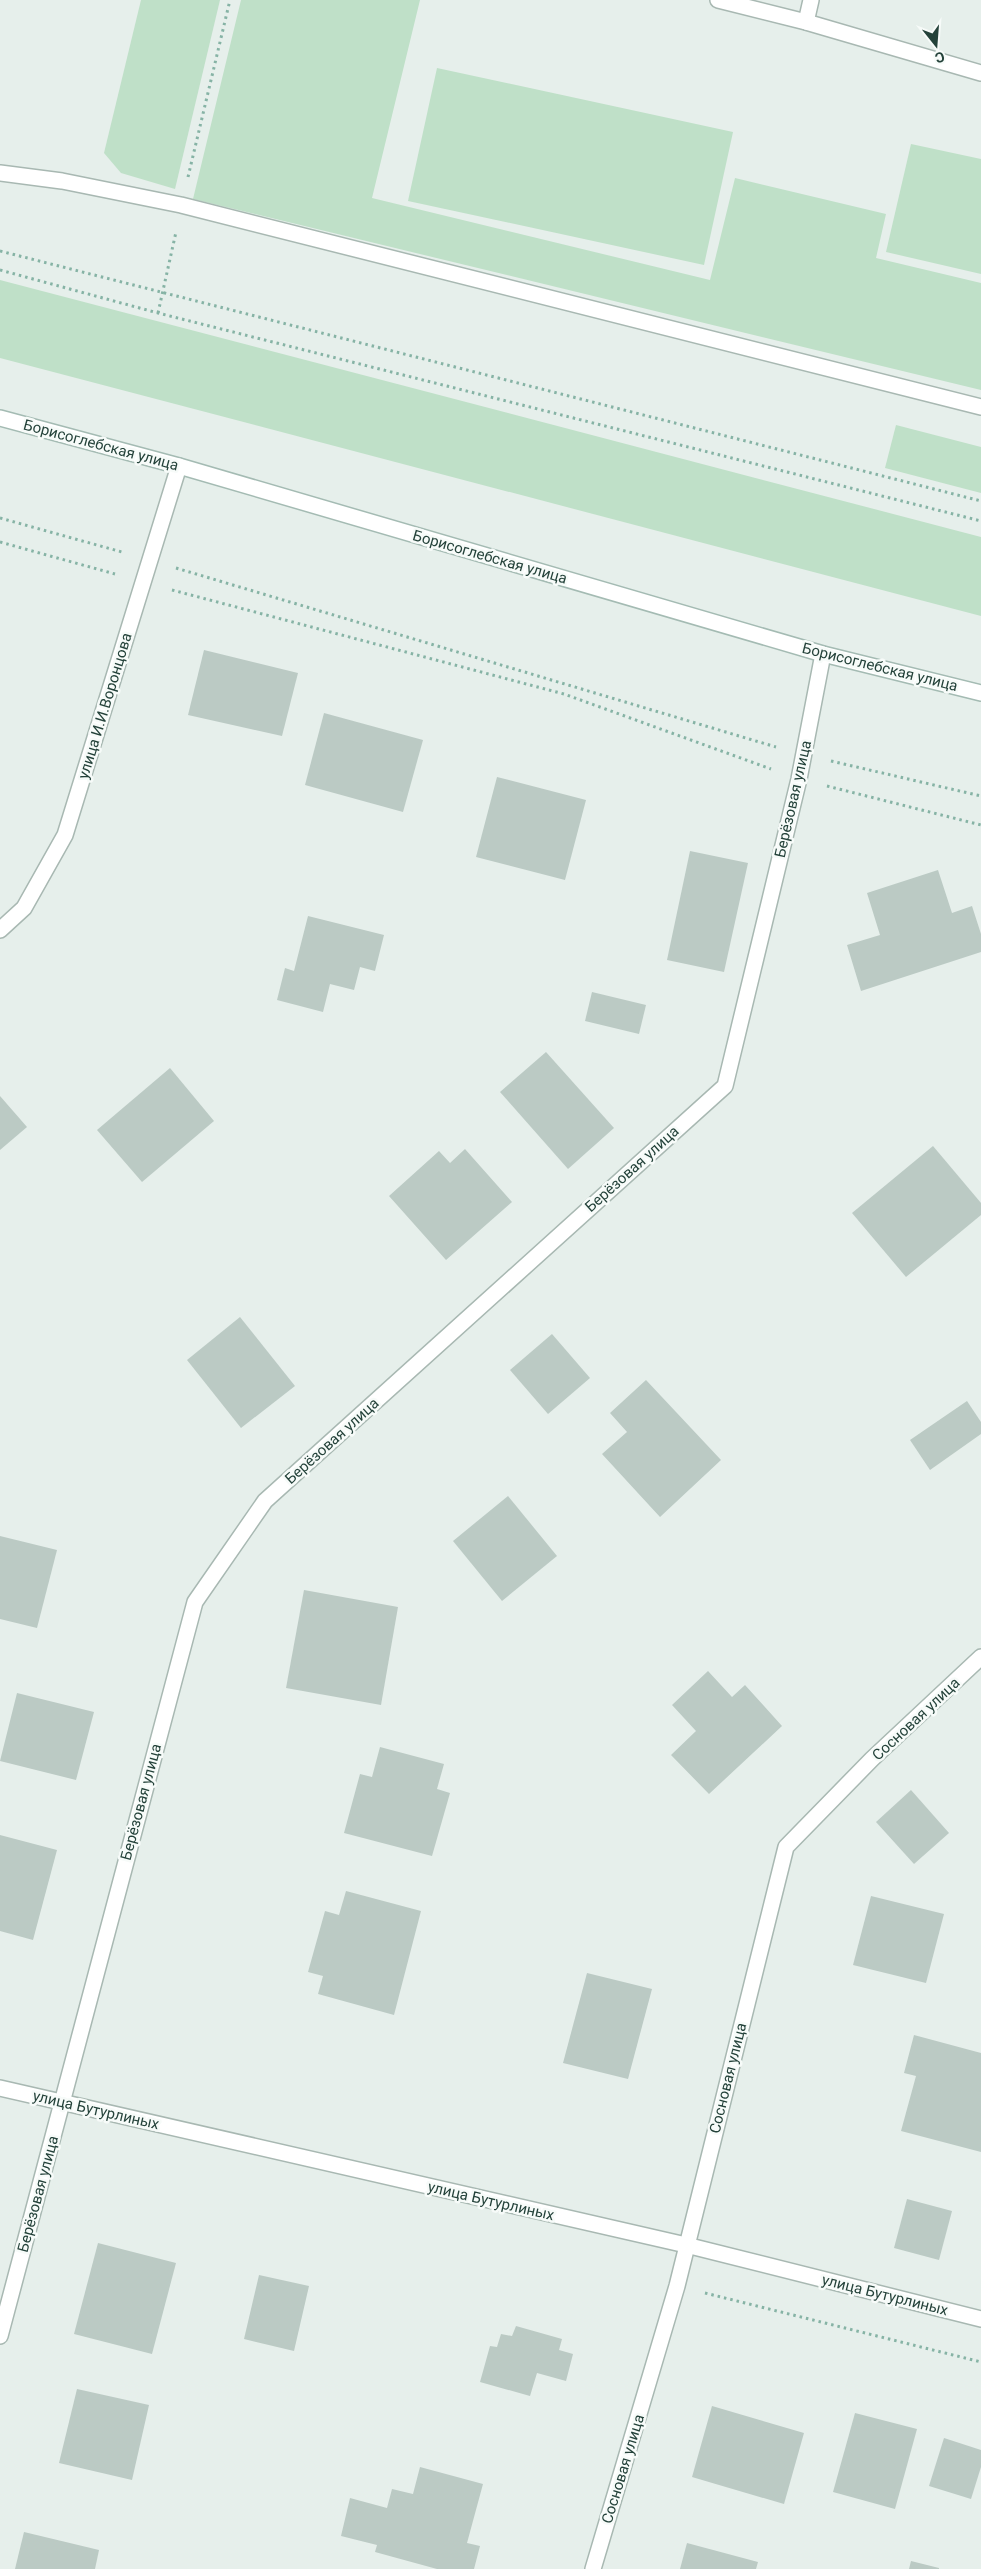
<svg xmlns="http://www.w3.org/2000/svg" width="981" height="2569" font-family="Roboto,sans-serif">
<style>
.green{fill:#bfe0c8}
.building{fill:#bbcac4}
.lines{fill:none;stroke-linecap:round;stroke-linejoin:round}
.lane-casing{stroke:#a8b8b2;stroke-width:18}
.street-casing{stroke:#a8b8b2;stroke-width:18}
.secondary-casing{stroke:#a4bbb3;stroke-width:18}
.path{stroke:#86b3a5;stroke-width:3;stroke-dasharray:2.5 4;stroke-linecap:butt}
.lane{stroke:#fff;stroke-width:15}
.street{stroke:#fff;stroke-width:15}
.secondary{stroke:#fff;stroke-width:15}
.labels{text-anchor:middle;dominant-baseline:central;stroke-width:5;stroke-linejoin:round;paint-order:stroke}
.street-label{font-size:15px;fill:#24423a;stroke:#f7fbf9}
</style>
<rect width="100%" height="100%" fill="#e6efeb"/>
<!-- green -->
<g class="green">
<path d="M141,0H220L175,189L121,173L104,153Z"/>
<path d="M241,0H420L372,198L710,280L735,178L886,214L876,258L981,283V390L193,199Z"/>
<path d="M437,68L733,132L704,265L408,201Z"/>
<path d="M911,144L981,159V274L886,252Z"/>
<path d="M0,280L981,537V616L0,358Z"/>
<path d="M896,425L981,447V493L885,468Z"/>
</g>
<!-- building -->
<g class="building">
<path d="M204,650L298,673L282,736L188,715Z"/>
<path d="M324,713L423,740L403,812L305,785Z"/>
<path d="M497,777L586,800L565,880L476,857Z"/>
<path d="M690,851L748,863L724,972L667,960Z"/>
<path d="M938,870L952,913L972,906L981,934V952L861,991L847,945L880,935L867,893Z"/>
<path d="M308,916L384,935L375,971L360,967L354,990L330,984L323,1012L277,1000L285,968L294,971Z"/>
<path d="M592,992L646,1005L639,1034L585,1021Z"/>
<path d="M546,1052L614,1128L568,1169L500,1092Z"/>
<path d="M170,1068L214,1121L142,1182L97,1130Z"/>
<path d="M0,1096L27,1127L0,1150Z"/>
<path d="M933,1146L981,1203V1215L906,1277L852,1213Z"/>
<path d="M465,1149L512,1202L446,1260L389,1196L439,1151L450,1163Z"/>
<path d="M240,1317L295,1386L241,1428L187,1360Z"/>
<path d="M552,1334L590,1378L548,1414L510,1370Z"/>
<path d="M646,1380L721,1460L660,1517L602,1454L627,1432L610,1413Z"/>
<path d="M967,1401L981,1422V1434L930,1470L910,1440Z"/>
<path d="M508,1496L557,1556L502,1601L453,1541Z"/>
<path d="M0,1536L57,1550L37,1628L0,1619Z"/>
<path d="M304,1590L398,1607L381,1705L286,1688Z"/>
<path d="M708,1671L732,1697L745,1685L782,1726L709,1794L671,1755L696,1731L672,1705Z"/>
<path d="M17,1693L94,1712L76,1780L0,1761Z"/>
<path d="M380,1747L444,1764L437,1789L450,1793L432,1856L344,1833L360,1774L372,1777Z"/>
<path d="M911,1790L949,1833L914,1864L876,1822Z"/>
<path d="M0,1835L57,1850L33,1940L0,1931Z"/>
<path d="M346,1891L421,1911L394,2015L318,1994L323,1976L308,1972L325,1911L339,1915Z"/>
<path d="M871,1896L944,1914L926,1983L853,1965Z"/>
<path d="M587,1973L652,1989L628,2079L563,2063Z"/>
<path d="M914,2035L981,2053V2152L901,2131L916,2076L904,2073Z"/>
<path d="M907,2199L952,2211L939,2260L894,2248Z"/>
<path d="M98,2243L176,2263L152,2354L74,2334Z"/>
<path d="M259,2275L309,2286L294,2351L244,2339Z"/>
<path d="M516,2326L562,2339L559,2350L573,2354L566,2381L537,2373L530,2396L480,2382L490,2346L497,2347L501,2334L512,2336Z"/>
<path d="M77,2389L149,2405L132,2480L59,2463Z"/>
<path d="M712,2406L804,2433L784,2504L692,2477Z"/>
<path d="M855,2413L917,2429L895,2509L833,2492Z"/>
<path d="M944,2438L981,2450V2467L971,2499L929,2486Z"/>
<path d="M420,2467L483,2484L467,2543L480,2546L474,2569H437L375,2552L377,2545L341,2536L350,2498L387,2508L392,2489L413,2494Z"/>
<path d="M24,2532L99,2550L95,2569H15Z"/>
<path d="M687,2543L758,2562L756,2569H680Z"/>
<path d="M911,2561L939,2568V2569H909Z"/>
</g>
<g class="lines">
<defs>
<g id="lane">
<path d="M718,0L806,22L981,73"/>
<path d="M806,22L811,0"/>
<path d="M0,173L62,181L181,205L981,407"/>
</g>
<g id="street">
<path d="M0,930L24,908L65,835L179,466"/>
<path d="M0,2088L686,2245L981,2319"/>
<path d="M0,2336L195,1602L265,1501L725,1086L799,779L823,654"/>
<path d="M593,2569L677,2286L786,1847L872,1759L981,1657"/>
</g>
<path id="secondary" d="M0,418L179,466L823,654L981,693"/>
</defs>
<!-- lane casing -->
<use href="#lane" class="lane-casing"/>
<!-- street casing -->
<use href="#street" class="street-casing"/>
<!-- secondary casing -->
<use href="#secondary" class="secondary-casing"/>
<!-- path -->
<g class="path">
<path d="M188,177L230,0"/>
<path d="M0,251L981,501"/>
<path d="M0,270L158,313L981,521"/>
<path d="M158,313L176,232"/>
<path d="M0,518L122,552"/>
<path d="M0,542L115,574"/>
<path d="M176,568L776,747"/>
<path d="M172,590L564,694L771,769"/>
<path d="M831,761L981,796"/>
<path d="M827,786L981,825"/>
<path d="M705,2293L981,2362"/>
</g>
<!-- lane -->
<use href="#lane" class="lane"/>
<!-- street -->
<use href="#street" class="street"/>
<!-- secondary -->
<use href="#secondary" class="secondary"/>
</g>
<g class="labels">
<!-- street labels -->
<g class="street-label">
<text transform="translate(101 445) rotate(15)">Борисоглебская улица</text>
<text transform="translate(490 557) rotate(16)">Борисоглебская улица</text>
<text transform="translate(880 667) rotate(14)">Борисоглебская улица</text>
<text transform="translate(105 706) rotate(-73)">улица И.И.Воронцова</text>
<text transform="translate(793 799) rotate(-77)">Берёзовая улица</text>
<text transform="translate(632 1169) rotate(-42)">Берёзовая улица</text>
<text transform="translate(332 1441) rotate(-42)">Берёзовая улица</text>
<text transform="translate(916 1719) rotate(-43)">Сосновая улица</text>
<text transform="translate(141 1802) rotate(-75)">Берёзовая улица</text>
<text transform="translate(728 2078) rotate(-76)">Сосновая улица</text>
<text transform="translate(96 2110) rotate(13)">улица Бутурлиных</text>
<text transform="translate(38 2194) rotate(-75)">Берёзовая улица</text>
<text transform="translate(491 2201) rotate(13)">улица Бутурлиных</text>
<text transform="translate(885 2295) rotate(14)">улица Бутурлиных</text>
<text transform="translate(623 2469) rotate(-73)">Сосновая улица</text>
</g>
</g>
<!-- north arrow -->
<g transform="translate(936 45) rotate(163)" stroke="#f7fbf9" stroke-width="4" paint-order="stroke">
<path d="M0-4L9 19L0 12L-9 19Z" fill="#24423a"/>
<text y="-8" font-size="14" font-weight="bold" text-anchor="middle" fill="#24423a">С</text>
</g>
</svg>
